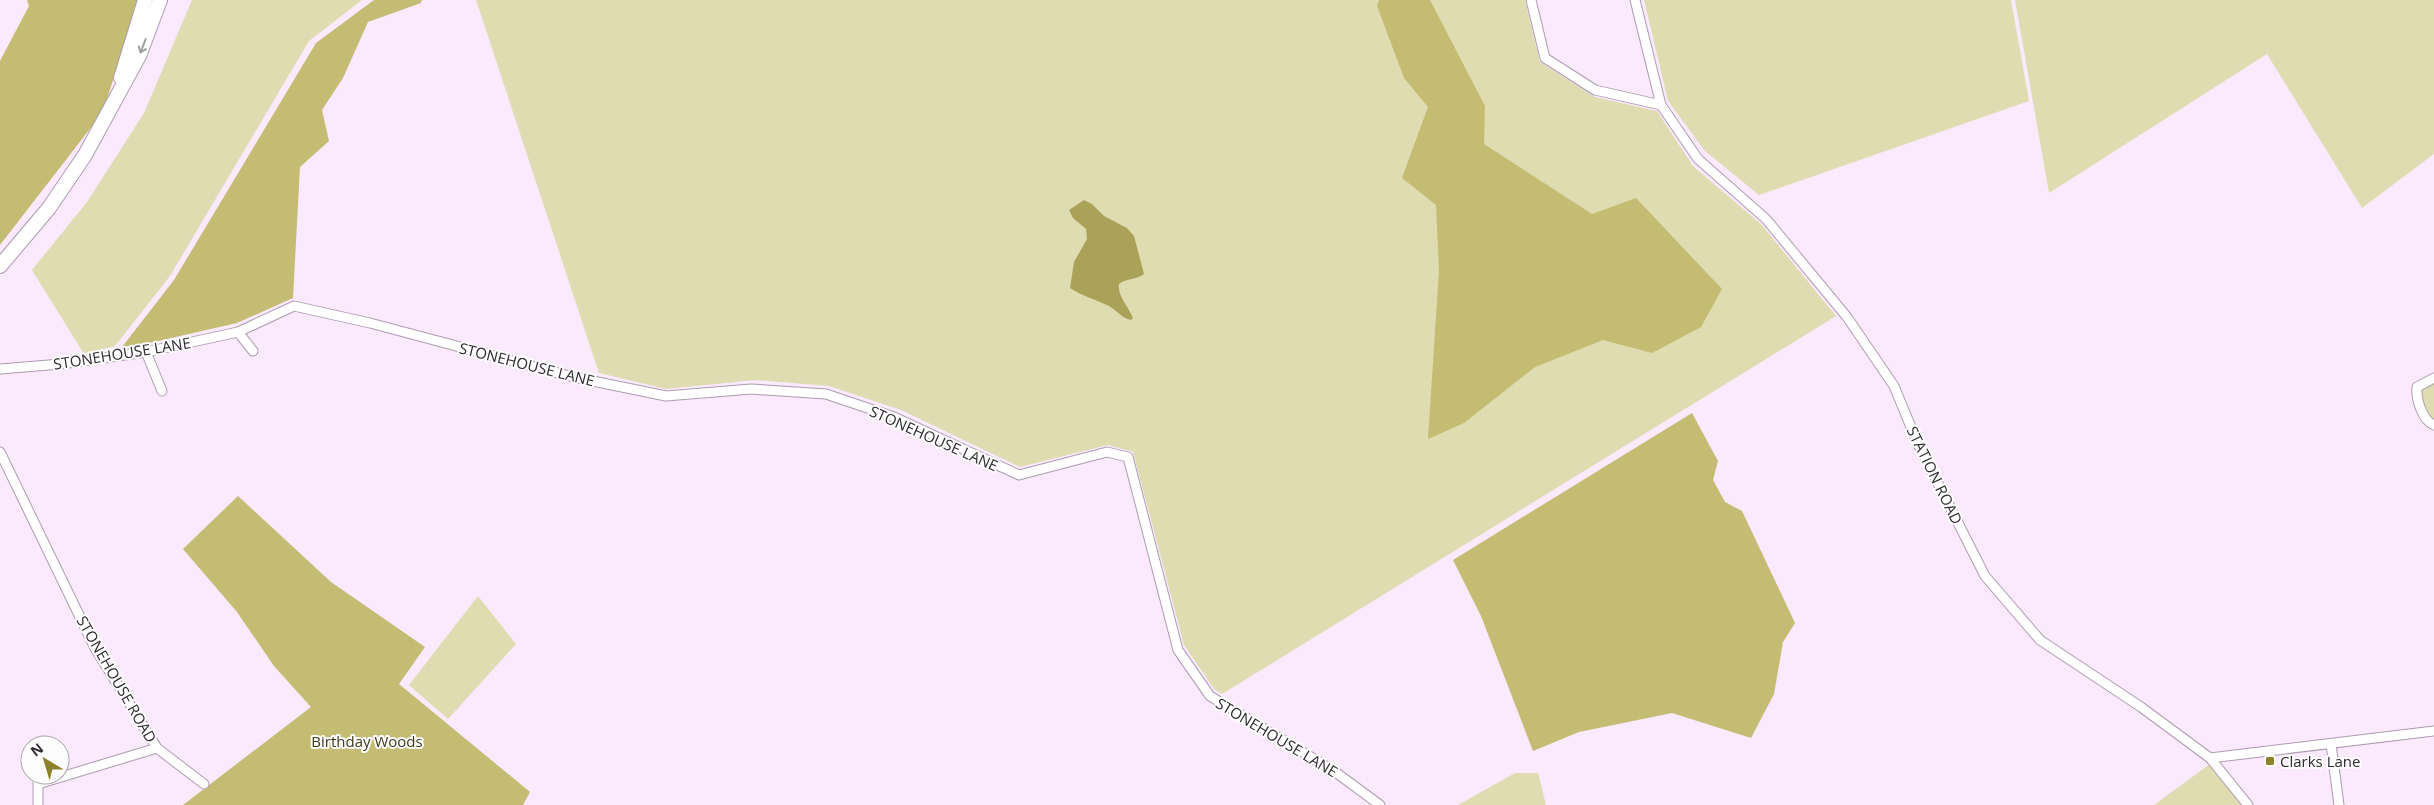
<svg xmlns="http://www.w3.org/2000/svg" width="2434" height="805" font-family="'Open Sans',sans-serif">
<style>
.green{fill:#e0dcb1}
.forest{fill:#c3bc72}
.water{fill:#aaa258}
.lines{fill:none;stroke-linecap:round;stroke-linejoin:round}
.minor-casing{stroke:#ad9cb0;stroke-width:11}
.highway-casing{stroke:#ad9cb0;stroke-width:16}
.minor{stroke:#fff;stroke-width:9}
.highway{stroke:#fff;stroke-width:14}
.oneway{stroke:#a19fa2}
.poi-dot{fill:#8c822a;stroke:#fdfdfd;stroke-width:2}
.labels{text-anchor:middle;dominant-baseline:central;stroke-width:4;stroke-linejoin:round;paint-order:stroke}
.street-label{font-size:15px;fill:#2f2930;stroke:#fdfdfd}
.park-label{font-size:15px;fill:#3d3a19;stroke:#fdfdfd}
.poi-label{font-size:15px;fill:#2f2930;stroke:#fdfdfd;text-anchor:start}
</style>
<rect width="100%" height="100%" fill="#fbe9fe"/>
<!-- green -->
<g class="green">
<path d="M192,0H362L309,41L170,276L115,346L84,354L32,270L87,202L144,113Z"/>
<path d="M476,0H1525L1540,62L1595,97L1657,111L1693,166L1762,225L1836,316L1222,694L1214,689L1184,645L1133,452L1108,445L1020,467L901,410L829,386L755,380L666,389L599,373Z"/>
<path d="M1644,0H2011L2029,101L1759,195L1705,151L1668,101Z"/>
<path d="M2015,0H2434V154L2362,208L2267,54L2049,193Z"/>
<path d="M2434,381V420H2433L2430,417L2420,393L2424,386Z"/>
<path d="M478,596L516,644L448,719L409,685Z"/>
<path d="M2210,764L2243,805H2154Z"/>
<path d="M1515,773H1538L1546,805H1458Z"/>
</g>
<!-- forest -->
<g class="forest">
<path d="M27,0H138L103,112L0,245V61L29,6Z"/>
<path d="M374,0H422L421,3L368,22L343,78L322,110L329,141L300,167L293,298L237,323L145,344L122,347L174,280L316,43Z"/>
<path d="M1379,0H1430L1485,106L1484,144L1592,214L1636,198L1722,289L1701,327L1652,353L1603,340L1535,367L1464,423L1428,439L1439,270L1436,205L1402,178L1428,107L1404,78L1377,6Z"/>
<path d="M1692,413L1718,461L1713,480L1725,502L1742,511L1795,623L1783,642L1774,694L1751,738L1672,713L1579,732L1533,751L1481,616L1453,560Z"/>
<path d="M238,496L331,582L425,647L399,684L530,792L523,805H183L311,707L274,666L237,612L183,549Z"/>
</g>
<!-- water -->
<path class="water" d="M1084,200L1092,204L1104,216L1127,228L1134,236L1144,274C1136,280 1127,278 1119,284C1117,296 1129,307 1133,318L1131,320C1121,318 1116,309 1107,305C1094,299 1082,296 1070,288L1074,262L1087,239L1086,229L1073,218L1069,210Z"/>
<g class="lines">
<defs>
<g id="minor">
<path d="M1531,0L1545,58L1595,90L1661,105"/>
<path d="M1635,0L1661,105L1698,159L1766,219L1847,317L1894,386L1918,444L1985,576L2040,640L2141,707L2210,758L2248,805"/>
<path d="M238,332L253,351"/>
<path d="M146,352L162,391"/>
<path d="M0,369L61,364L146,352L238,332L294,306L370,323L573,377L666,396L751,389L826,394L894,417L1019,475L1107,452L1128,457L1178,650L1210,696L1334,771L1380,805"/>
<path d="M2434,378L2417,387C2416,399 2422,420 2434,425"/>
<path d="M0,452L95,648L157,748L38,784V805"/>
<path d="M2331,744L2339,805"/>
<path d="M157,748L204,784"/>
<path d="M2210,758L2434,731"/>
</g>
<g id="highway">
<path d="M121,78L145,0"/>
<path d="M0,266L49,208L85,155L139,56L160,0"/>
</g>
</defs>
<!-- minor casing -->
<use href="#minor" class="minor-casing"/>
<!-- highway casing -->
<use href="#highway" class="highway-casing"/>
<!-- minor -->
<use href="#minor" class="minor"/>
<!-- highway -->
<use href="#highway" class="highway"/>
</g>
<!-- one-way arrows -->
<defs><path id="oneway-shaft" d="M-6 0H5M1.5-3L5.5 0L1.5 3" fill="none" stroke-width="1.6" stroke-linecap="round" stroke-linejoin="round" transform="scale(1.25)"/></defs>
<use class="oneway" href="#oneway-shaft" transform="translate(143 46) rotate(111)"/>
<!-- markers -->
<rect class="poi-dot" x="2265" y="756" width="10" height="10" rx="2.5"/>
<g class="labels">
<!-- street labels -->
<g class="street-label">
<text transform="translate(122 353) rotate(-9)">STONEHOUSE LANE</text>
<text transform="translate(527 364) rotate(14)">STONEHOUSE LANE</text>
<text transform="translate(934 438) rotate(24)">STONEHOUSE LANE</text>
<text transform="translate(1935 475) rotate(64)">STATION ROAD</text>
<text transform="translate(117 679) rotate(60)">STONEHOUSE ROAD</text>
<text transform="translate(1277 737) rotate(31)">STONEHOUSE LANE</text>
</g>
<!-- park labels -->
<g class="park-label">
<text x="367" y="741">Birthday Woods</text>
</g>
<!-- poi labels -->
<g class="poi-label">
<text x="2280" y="761">Clarks Lane</text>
</g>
</g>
<!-- north arrow -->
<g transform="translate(45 760) rotate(322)"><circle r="24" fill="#fdfdfd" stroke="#aba8ab"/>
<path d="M0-4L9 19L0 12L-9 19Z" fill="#8c822a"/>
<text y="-8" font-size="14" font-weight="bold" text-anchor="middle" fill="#2f2930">N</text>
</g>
</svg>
